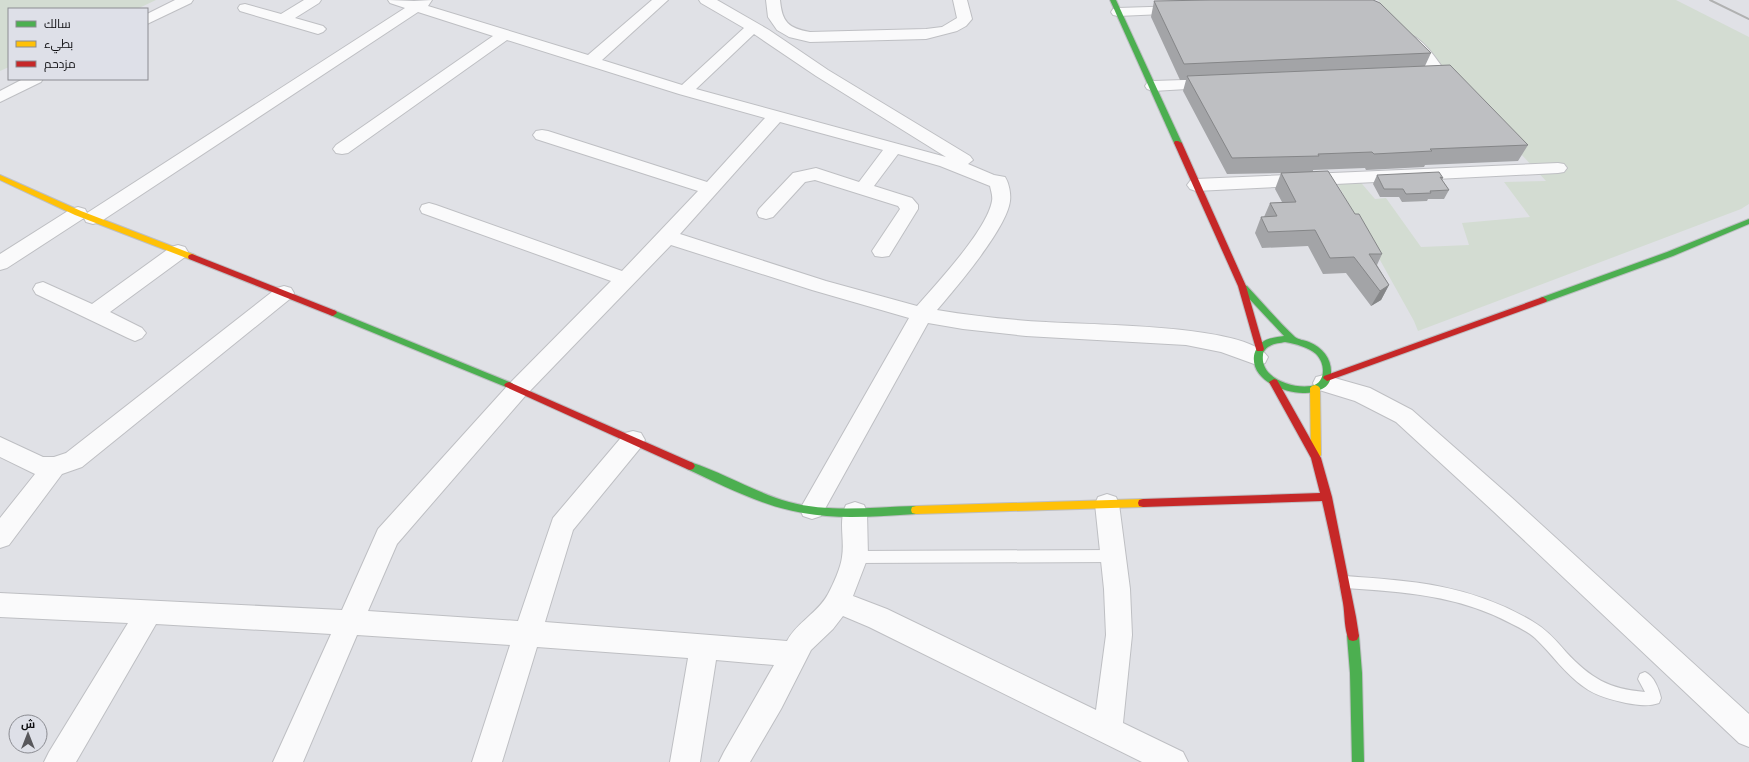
<svg xmlns="http://www.w3.org/2000/svg" width="1749" height="762" font-family="Mulish,Cairo,sans-serif">
<style>
.green{fill:#d3dcd2}
.lines{fill:none;stroke-linecap:round;stroke-linejoin:round}
.lane-casing{stroke:#bebfc3;stroke-width:2}
.street-casing{stroke:#bebfc3;stroke-width:2}
.fast-casing{stroke:#bebfc3;stroke-width:2}
.slow-casing{stroke:#bebfc3;stroke-width:2}
.jam-casing{stroke:#bebfc3;stroke-width:2}
.lane{fill:#fafafb;fill-rule:evenodd}
.street{fill:#fafafb;fill-rule:evenodd}
.fast{fill:#4caf50;fill-rule:evenodd}
.slow{fill:#ffc107;fill-rule:evenodd}
.jam{fill:#c62828;fill-rule:evenodd}
.rail{stroke:#b0b1b1;stroke-width:2}
.wall{fill:#a3a4a7}
.shaded-wall{fill:#858688}
.building{fill:#bebfc2;stroke:#858688}
</style>
<rect width="100%" height="100%" fill="#e0e1e6"/>
<!-- green -->
<g class="green">
<path d="M0,0H156L137,9H9V67L0,71Z"/>
<path d="M1378,0H1676L1749,37V204L1741,209L1418,331L1414,321L1337,183L1357,178L1375,199L1386,198L1421,247L1469,245L1462,223L1530,217L1504,182L1546,181Z"/>
</g>
<g class="lines">
<defs>
<g id="lane">
<path d="M1113,550L1117,552L1119,556L1117,560L1113,562L855,563L851,561L849,557L851,553L855,551Z"/>
<path d="M1345,576C1415,581 1471,585 1532,621C1546,629 1556,640 1566,652C1590,678 1609,689 1645,692L1638,679L1640,674L1645,672C1654,676 1659,689 1661,698L1659,703C1648,707 1637,705 1626,703C1612,700 1596,696 1584,687C1565,674 1552,654 1535,638C1528,632 1520,628 1512,624C1458,595 1404,592 1345,588L1340,586L1339,582L1340,578Z"/>
</g>
<g id="street">
<path d="M175,0H193L191,3L147,24V14Z"/>
<path d="M304,0H321L319,3L295,18L323,26L326,29L323,32L318,34L240,11L238,8L240,5L245,4L281,14Z"/>
<path d="M388,0L414,1L432,0L428,6L588,55L652,0H668L602,60L682,85L744,28L701,3L699,0H717L769,30L828,70L970,156L973,160L968,164L994,175L1005,177C1009,183 1011,194 1010,201C1007,228 956,288 937,310C973,316 1010,320 1046,322C1085,325 1249,324 1268,357L1265,363L1257,365L1221,352L1186,345L1026,336L963,329L928,323L821,516L812,519L803,516L800,509L909,318L812,290L671,245L526,395L397,544L368,611L518,621L553,518L625,433L633,431L641,433L645,440L641,447L573,530L545,622L787,641C797,622 818,613 828,594C833,585 841,567 842,557C845,539 838,521 846,505L855,502L864,505L867,512L868,557L853,596L887,609L1096,710L1106,635L1104,589L1095,504L1098,497L1107,494L1116,497L1119,504L1130,589L1132,635L1123,723L1183,752L1188,762H1142L869,627L843,616L833,629L811,650L781,709L750,762H719L724,752L774,665L716,660L700,762H670L688,658L537,647L502,762H472L510,645L357,635L303,762H273L331,634L156,624L76,762H44L49,752L128,623L0,617V593L342,610L378,529L510,383L611,281L422,213L420,209L422,205L429,203L436,205L622,271L698,191L536,139L533,135L536,131L542,130L548,131L707,182L765,118L679,94L507,40L348,153L342,154L336,153L333,149L336,145L493,36L418,12L100,222L93,224L86,222L84,218L7,268L0,270V254L71,209L78,207L85,209L87,213L405,8L390,3ZM754,34L816,76L946,157L696,89ZM780,122L883,150L859,182L816,168L793,173L759,209L757,213L759,217L766,219L773,217L805,182L815,180L898,206L900,209L872,251L875,256L882,257L889,256L918,209V205L912,198L874,186L898,154L940,166L990,186C991,191 993,196 992,201C987,230 937,283 917,306L826,281L680,234Z"/>
<path d="M766,0H780C782,22 788,28 810,32L926,29L942,27L957,18L953,0H967L972,19L966,26L957,31L926,39L810,42L789,37L777,30L768,17Z"/>
<path d="M1181,6L1186,7L1188,10L1186,13L1118,16L1113,15L1111,12L1113,9L1118,8Z"/>
<path d="M1406,33C1422,37 1436,58 1445,71C1437,82 1420,82 1408,79L1406,76L1408,73L1428,70L1418,57L1398,38L1401,35Z"/>
<path d="M23,79H43L41,82L0,102V91Z"/>
<path d="M1215,79L1221,81L1223,84L1221,87L1153,91L1147,89L1145,86L1147,83L1153,81Z"/>
<path d="M1558,163L1564,164L1567,168L1564,172L1558,173L1196,191L1190,189L1187,185L1190,181L1196,179Z"/>
<path d="M178,245L185,247L188,252L185,257L110,312L142,328L146,333L142,338L135,341L128,338L36,294L33,289L36,284L43,282L92,304L171,247Z"/>
<path d="M284,286L291,288L294,293L291,298L82,467L62,474L9,545L0,548V518L35,474L0,457V437L43,457H54L66,453L277,288Z"/>
<path d="M1324,375L1370,388L1412,410L1511,497L1749,714V747L1739,743L1493,511L1396,422L1355,401L1316,389L1313,383L1316,377Z"/>
</g>
<g id="fast">
<path d="M1110,0H1116L1182,143L1181,145H1178L1174,143Z"/>
<path d="M1749,219V224L1673,256L1546,302H1540L1539,300L1540,298L1667,252Z"/>
<path d="M1244,285L1247,286C1263,303 1278,321 1295,337C1299,340 1304,340 1309,342C1323,348 1332,359 1331,374C1331,381 1328,386 1322,389C1317,391 1311,393 1305,393C1285,394 1251,380 1254,356C1255,350 1258,345 1264,341C1269,338 1278,337 1284,336L1241,290L1240,288L1241,286ZM1285,342C1296,344 1308,347 1316,354C1326,364 1326,383 1311,386C1292,389 1260,378 1263,355C1263,351 1267,347 1270,346C1274,343 1281,343 1285,342Z"/>
<path d="M333,310L512,383L514,385L512,387H506L330,315L329,313L330,311Z"/>
<path d="M690,462C724,473 754,492 789,502C830,513 874,507 916,506L920,507L921,510L920,513L916,514C879,516 840,520 803,513C762,506 724,486 687,469L685,466L687,463Z"/>
<path d="M1353,631L1357,632L1359,636L1362,673L1364,762H1352L1350,673L1347,636L1349,632Z"/>
</g>
<g id="slow">
<path d="M0,175L81,211L195,255L196,257L195,259H189L75,215L0,180Z"/>
<path d="M1315,385L1318,386L1320,388L1321,455L1319,458L1316,459L1313,458L1311,455L1310,388L1312,386Z"/>
<path d="M1143,499L1147,500L1148,503L1147,506L1143,507L916,514L912,513L911,510L912,507L916,506Z"/>
</g>
<g id="jam">
<path d="M1175,141H1178L1182,143L1246,286L1264,349L1263,351H1257L1256,349L1238,286L1174,143Z"/>
<path d="M192,254L336,311L337,313L333,316L330,315L189,259L188,257L189,255Z"/>
<path d="M1543,297L1547,300L1546,302L1330,380L1327,381L1323,378L1324,376Z"/>
<path d="M1274,379L1277,380L1321,458L1332,497L1356,617L1359,636L1357,640L1353,641L1349,640C1344,629 1345,615 1343,603C1337,569 1330,535 1322,501L1143,507L1139,506L1138,503L1139,500L1143,499L1320,493L1311,458L1269,382Z"/>
<path d="M509,382L693,463L695,466L693,469L690,470L687,469L506,387L504,385L506,383Z"/>
</g>
</defs>
<!-- lane casing -->
<use href="#lane" class="lane-casing"/>
<!-- street casing -->
<use href="#street" class="street-casing"/>
<!-- fast casing -->
<use href="#fast" class="fast-casing"/>
<!-- slow casing -->
<use href="#slow" class="slow-casing"/>
<!-- jam casing -->
<use href="#jam" class="jam-casing"/>
<!-- lane -->
<use href="#lane" class="lane"/>
<!-- street -->
<use href="#street" class="street"/>
<!-- fast -->
<use href="#fast" class="fast"/>
<!-- slow -->
<use href="#slow" class="slow"/>
<!-- jam -->
<use href="#jam" class="jam"/>
<!-- rail -->
<path class="rail" d="M1710,0L1749,19"/>
</g>
<!-- wall -->
<g class="wall">
<path d="M1154,1L1431,53L1425,66L1528,145L1518,161L1425,165L1424,167L1366,170L1365,168L1313,170V171L1355,214L1382,254L1377,265L1389,285L1381,300L1371,306L1346,273L1323,274L1308,246L1262,248L1255,233L1261,217H1264L1270,203L1282,202L1275,189L1281,173L1227,174L1183,91L1186,80H1180L1151,17Z"/>
<path d="M1377,175L1443,178L1442,180L1449,190L1444,199H1428L1427,201L1402,202L1399,197H1380L1373,184Z"/>
</g>
<!-- shaded-wall -->
<path class="shaded-wall" d="M1389,285L1381,300L1371,306L1380,291Z"/>
<!-- building -->
<g class="building">
<path d="M1211,0H1373L1380,3L1431,53L1184,64L1154,1Z"/>
<path d="M1450,65L1528,145L1430,149L1432,151L1374,154L1372,152L1318,154L1319,156L1232,158L1187,76Z"/>
<path d="M1328,171L1355,214H1359L1382,254H1369L1389,285L1380,291L1354,257L1330,258L1315,230L1268,232L1261,217L1277,216L1270,203L1296,202L1281,173Z"/>
<path d="M1439,172L1443,178L1440,177L1449,190L1430,191L1431,193L1406,194L1403,189H1384L1377,175Z"/>
</g>
<!-- legend -->
<rect x="8" y="8" width="140" height="72" fill="#dee0e8" stroke="#8b8c92"/>
<rect x="16" y="21" width="20" height="6" fill="#4caf50" stroke="#8b8c92"/>
<text x="44" y="28" font-size="12" fill="#0e0e11">سالك</text>
<rect x="16" y="41" width="20" height="6" fill="#ffc107" stroke="#8b8c92"/>
<text x="44" y="48" font-size="12" fill="#0e0e11">بطيء</text>
<rect x="16" y="61" width="20" height="6" fill="#c62828" stroke="#8b8c92"/>
<text x="44" y="68" font-size="12" fill="#0e0e11">مزدحم</text>
<!-- north arrow -->
<g transform="translate(28 734)"><circle r="19" fill="#dee0e8" stroke="#8b8c92"/>
<path d="M0-3L7 15L0 10L-7 15Z" fill="#58585c"/>
<text y="-6" font-size="11" font-weight="bold" text-anchor="middle" fill="#0e0e11">ش</text>
</g>
</svg>
